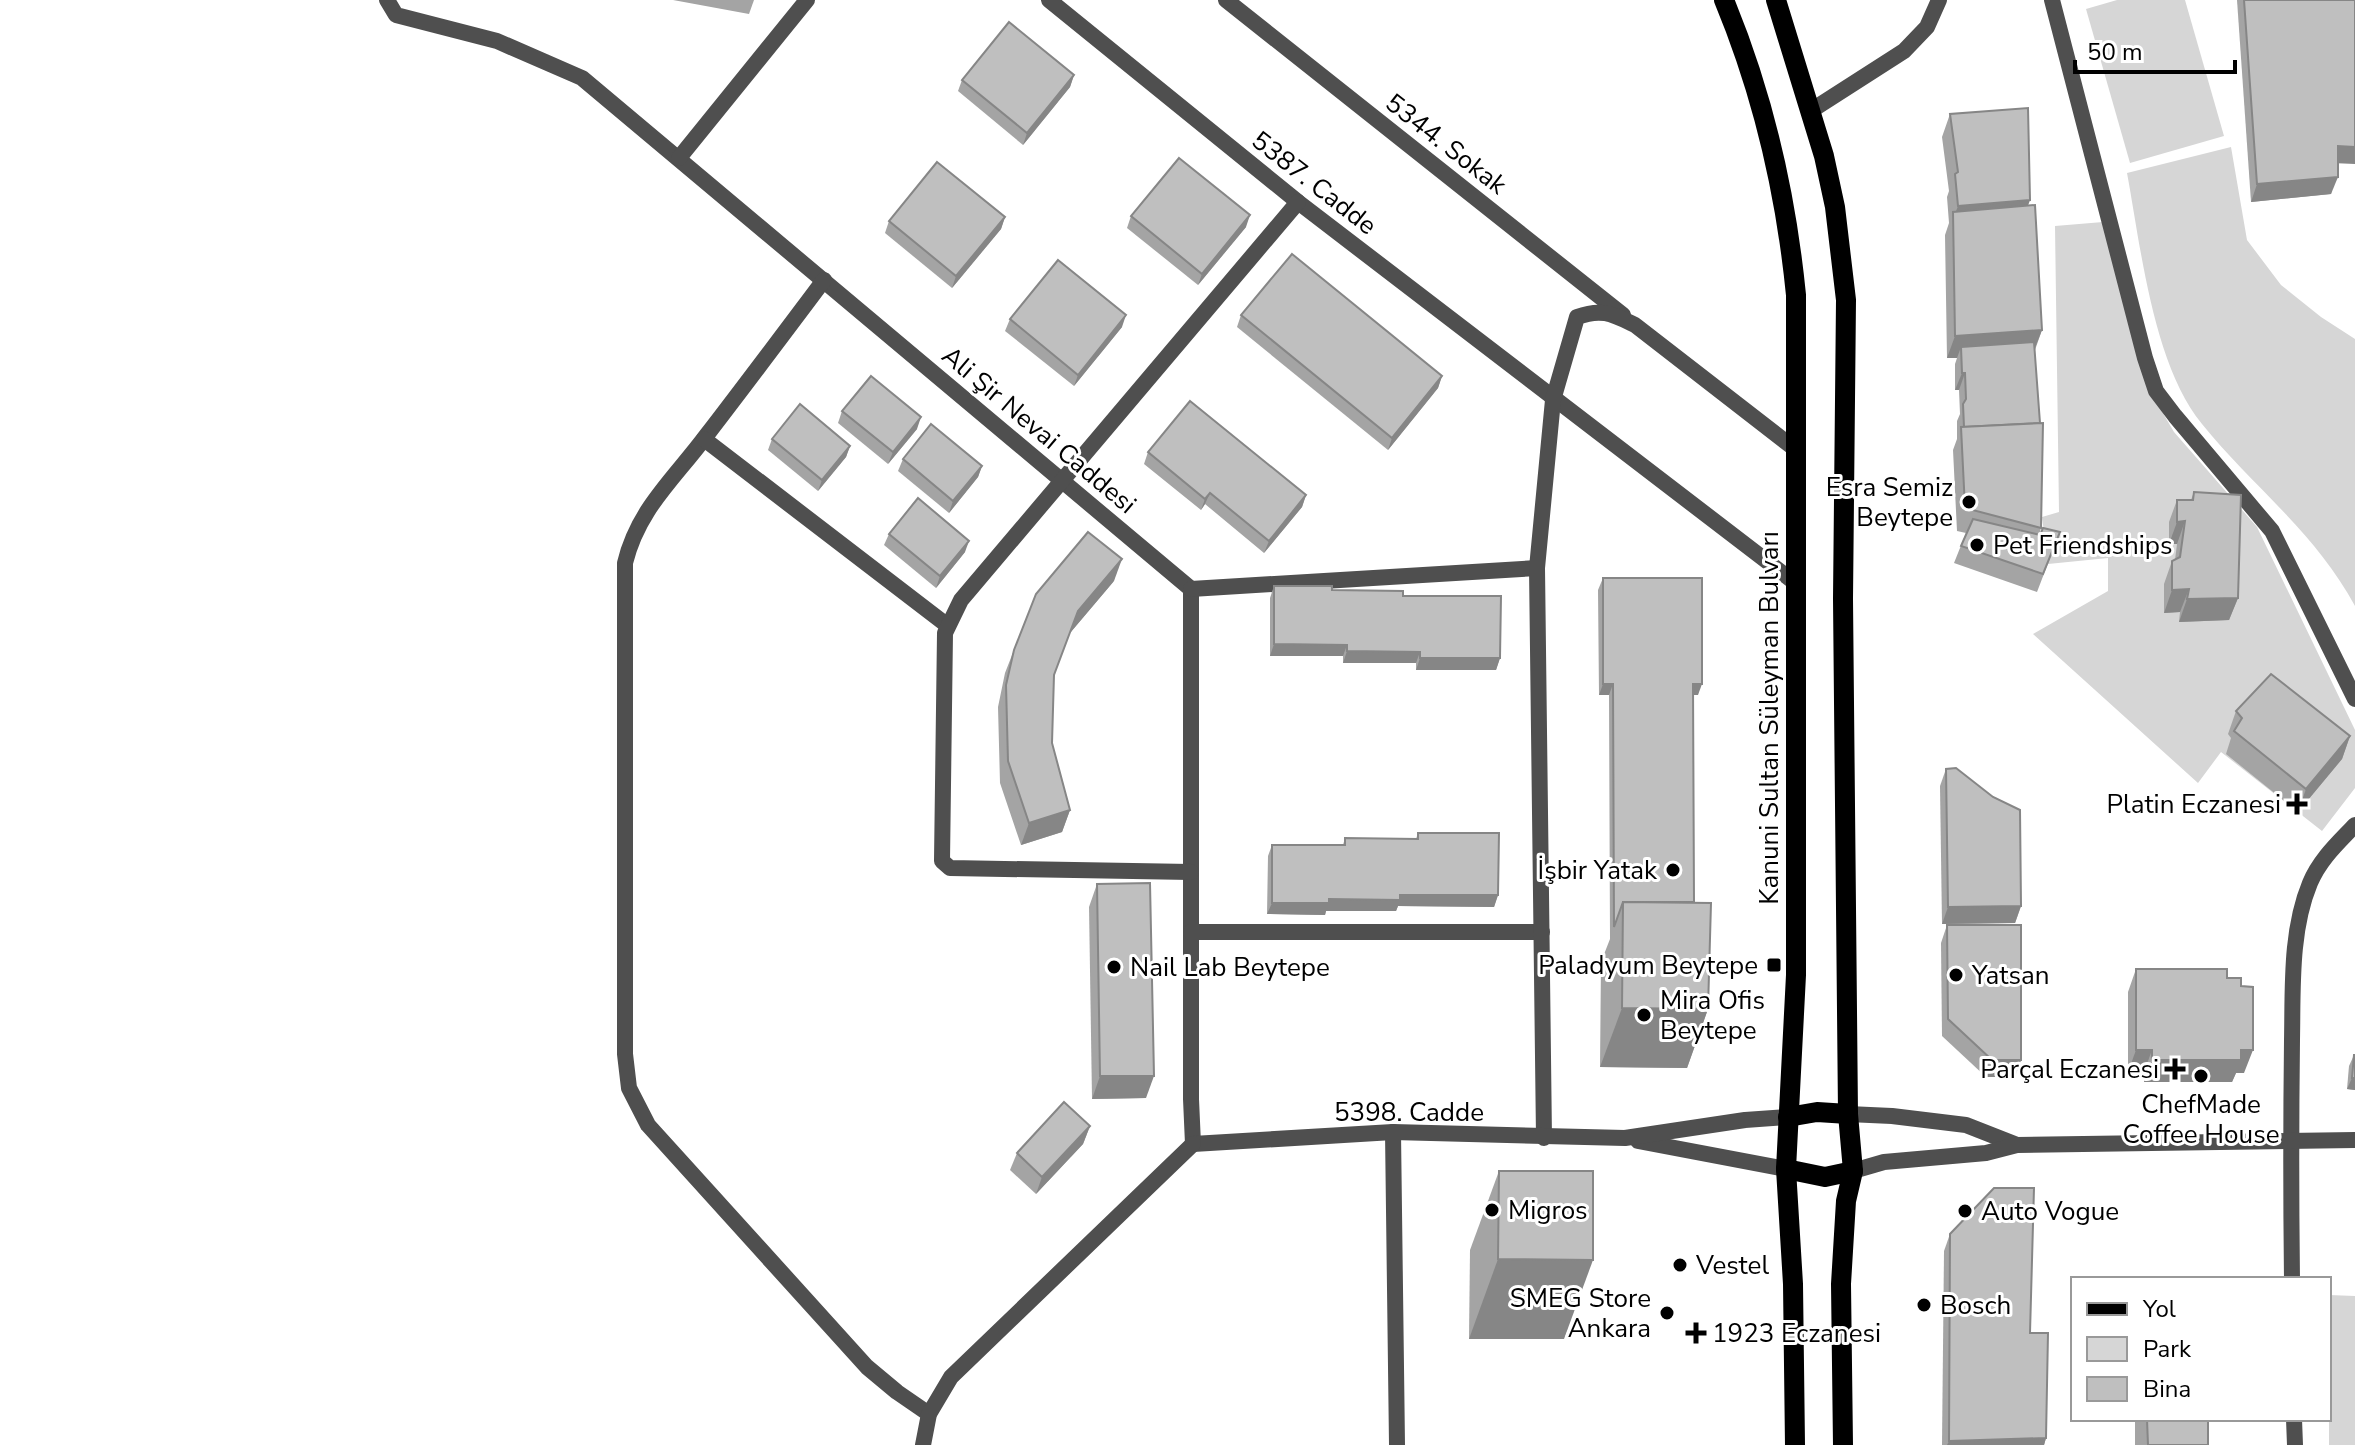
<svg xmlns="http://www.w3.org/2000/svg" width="2355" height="1445" font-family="'Nunito Sans',sans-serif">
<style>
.green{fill:#d6d6d6}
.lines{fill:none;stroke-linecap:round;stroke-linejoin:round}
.minor{stroke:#4f4f4f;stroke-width:16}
.tertiary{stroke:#4f4f4f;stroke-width:16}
.primary{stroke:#000;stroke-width:20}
.wall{fill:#a4a4a4}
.shaded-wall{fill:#868686}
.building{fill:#bfbfbf;stroke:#868686;stroke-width:2}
.poi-dot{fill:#000;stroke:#fff;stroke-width:3}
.labels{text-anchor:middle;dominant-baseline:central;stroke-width:6;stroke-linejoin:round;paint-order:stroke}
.street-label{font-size:26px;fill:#000;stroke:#fff}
.poi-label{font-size:26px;fill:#000;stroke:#fff;text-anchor:start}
</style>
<rect width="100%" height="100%" fill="#fff"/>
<!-- green -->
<g class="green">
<path d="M2117,0H2185L2224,136L2130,163L2086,9Z"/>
<path d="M2231,147L2247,240L2281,285L2321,317L2355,339V606C2315,532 2253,487 2202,424C2153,364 2141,248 2127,173Z"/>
<path d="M2103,222L2150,391L2174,432L2257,527L2355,730V788L2322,831L2221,752L2198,783L2033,634L2108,591V558L2048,564L2042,517L2059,512L2055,226Z"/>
<path d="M2329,1295L2355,1296V1445H2329Z"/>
</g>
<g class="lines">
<!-- minor -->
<g class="minor">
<path d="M387,0L396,15L497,41L582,78L1191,589V1099L1193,1144"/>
<path d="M1049,0L1298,202L1794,582"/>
<path d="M1226,0L1623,315"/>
<path d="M2052,0L2145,358L2156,391L2175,416L2272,531L2355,699"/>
<path d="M1812,110L1904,51L1927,27L1939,0"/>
<path d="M679,158L807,0"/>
<path d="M824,280C785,332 746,384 706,436C674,479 638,509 625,563V1054L629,1088L648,1125L867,1367L897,1392L929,1414"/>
<path d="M704,439L948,626"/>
<path d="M1191,589L1537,568"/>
<path d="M1191,872L950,868L942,861L945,633L961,600L1298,202"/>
<path d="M1191,932H1542"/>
<path d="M1393,1132L1397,1445"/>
<path d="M1544,1138L1537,568L1553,400L1577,317C1602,308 1612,314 1635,325L1795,449"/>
<path d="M1638,1141L1786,1169"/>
<path d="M1193,1144L1393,1132L1625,1138L1745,1120L1788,1117"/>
<path d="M2292,1279C2291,1199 2291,1120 2292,1040C2293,989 2290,931 2310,883C2320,859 2338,843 2355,825"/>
<path d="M2294,1419L2295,1445"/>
<path d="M923,1445L929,1414L951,1377L1193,1144"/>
</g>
<!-- tertiary -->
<g class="tertiary">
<path d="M1848,1114L1892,1116L1966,1125L2017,1145"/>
<path d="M1853,1171L1884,1162L1986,1153L2017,1145L2355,1140"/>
</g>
<!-- primary -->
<g class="primary">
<path d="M1724,0C1763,94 1786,194 1796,295V975L1786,1169L1793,1284L1795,1445"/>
<path d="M1776,0L1824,156L1835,207L1846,300L1843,599L1848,1114L1853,1171L1846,1201L1841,1284L1843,1445"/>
<path d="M1788,1117L1817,1112L1848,1114"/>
<path d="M1786,1169L1825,1177L1853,1171"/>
</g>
</g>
<!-- wall -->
<g class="wall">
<path d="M673,0H754L749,14Z"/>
<path d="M2237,0H2355L2338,163L2331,194L2251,202Z"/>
<path d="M1074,75L1070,87L1023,145L958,91L962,80Z"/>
<path d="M1950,114L2028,205L2042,330L2035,350L2041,528L2039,535L2060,532L2037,592L1954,563L1966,533L1957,531L1953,450L1957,439V421L1960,414L1959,390H1955V364L1957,358H1947L1945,235L1949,223L1947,197L1949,191L1942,137Z"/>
<path d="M1131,216L1246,227L1198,285L1127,228Z"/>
<path d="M1005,217L1001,229L952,288L885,233L889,221Z"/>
<path d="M1241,315L1442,376L1438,388L1388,450L1237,327Z"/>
<path d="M1010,319L1122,327L1074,386L1005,331Z"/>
<path d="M842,411L917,429L888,464L838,423Z"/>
<path d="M772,439L850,446L846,457L818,491L768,450Z"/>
<path d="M1148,452L1306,495L1302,507L1264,553L1205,504L1201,510L1144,464Z"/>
<path d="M903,459L982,466L978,477L949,513L898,471Z"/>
<path d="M2194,492L2238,598L2229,620L2179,622L2180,612L2164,613V584L2172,561L2175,560L2177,544H2169V522L2177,500H2191Z"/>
<path d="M889,534L965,552L936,588L884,545Z"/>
<path d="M1603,578L1698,695H1693L1694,902L1708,1009L1687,1068L1600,1067L1601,962L1610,939L1609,695H1599L1598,590Z"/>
<path d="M1114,581L1070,633L1054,675L1052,743L1070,810L1062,832L1021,845L1000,783L998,707L1005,673L1014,650Z"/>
<path d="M1274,586L1403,596L1500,658L1496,670H1416V663H1343V656H1270V598Z"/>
<path d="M2236,711L2350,736L2342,759L2298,812L2226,754L2231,738L2228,734Z"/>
<path d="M1946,769L2021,906L2015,923L1942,924L1940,786Z"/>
<path d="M1418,833L1498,895L1494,907L1398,906L1396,911H1326L1325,915L1267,914L1268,856L1272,845H1343L1345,838L1416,839Z"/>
<path d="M1097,884L1146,1098L1092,1099L1089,907Z"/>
<path d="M1947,925L2021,1060L2015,1077H1986L1942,1036L1941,943Z"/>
<path d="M2136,969L2227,978L2244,1073H2236L2232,1082H2144V1072H2128V992Z"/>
<path d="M2354,1055L2355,1090L2347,1089L2349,1066Z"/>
<path d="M1090,1126L1083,1144L1036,1194L1010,1170L1017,1153Z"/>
<path d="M1499,1171L1564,1339H1469L1470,1250Z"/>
<path d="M1950,1234L2030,1333L2046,1438L2044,1445H1942L1944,1251Z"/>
<rect x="2135" y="1419" width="73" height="26"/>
</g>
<!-- shaded-wall -->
<g class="shaded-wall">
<path d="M1074,75L1070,87L1023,145L1027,133Z"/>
<path d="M2338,146L2355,147V164L2332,163Z"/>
<path d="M2338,177L2331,194L2251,202L2257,184Z"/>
<path d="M2030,200L2022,223L1953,219L1958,206Z"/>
<path d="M1250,215L1246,227L1198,285L1202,274Z"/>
<path d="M1005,217L1001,229L952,288L956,276Z"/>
<path d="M1126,315L1122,327L1074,386L1078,375Z"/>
<path d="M2042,330L2033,353L1961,347L1957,358H1947L1955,336Z"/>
<path d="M1962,373H1965L1959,390H1955Z"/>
<path d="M1442,376L1438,388L1388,450L1392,438Z"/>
<path d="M921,417L917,429L888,464L893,452Z"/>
<path d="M850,446L846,457L818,491L822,480Z"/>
<path d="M982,466L978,477L949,513L953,501Z"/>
<path d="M1210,493L1205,504L1201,510L1205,499Z"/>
<path d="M1306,495L1302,507L1264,553L1269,541Z"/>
<path d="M2185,521L2177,544H2169L2177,522Z"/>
<path d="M969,541L965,552L936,588L940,576Z"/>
<path d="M1122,559L1114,581L1070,633L1078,611Z"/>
<path d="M2189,589L2180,612L2164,613L2172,590Z"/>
<path d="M2238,598L2229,620L2179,622L2187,599Z"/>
<path d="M1274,644L1347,645L1343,656H1270Z"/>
<path d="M1347,651L1420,652L1416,663H1343Z"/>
<path d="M1420,658H1500L1496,670H1416Z"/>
<path d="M1603,684H1613L1609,695H1599Z"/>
<path d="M1693,684H1702L1698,695H1689Z"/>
<path d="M2350,736L2342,759L2298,812L2306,789Z"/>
<path d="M1070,810L1062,832L1021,845L1029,823Z"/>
<path d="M1400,895H1498L1494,907L1398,906L1396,911H1326L1325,915L1267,914L1272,903Z"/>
<path d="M2021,906L2015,923L1942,924L1948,907Z"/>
<path d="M1622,1008L1708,1009L1687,1068L1600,1067Z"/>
<path d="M2136,1050H2152L2144,1072H2128Z"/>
<path d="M2241,1050H2253L2244,1073H2236L2232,1082H2144L2152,1060Z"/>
<path d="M1992,1060H2021L2015,1077H1986Z"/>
<path d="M1100,1076H1154L1146,1098L1092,1099Z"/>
<path d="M2352,1078H2355V1090L2347,1089Z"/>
<path d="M1090,1126L1083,1144L1036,1194L1042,1177Z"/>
<path d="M1498,1259L1593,1260L1564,1339H1469Z"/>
<path d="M2046,1438L2044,1445H1947L1949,1441Z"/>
</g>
<!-- building -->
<g class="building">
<path d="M2244,0H2355V147L2338,146V177L2257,184Z"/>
<path d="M1009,22L1074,75L1027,133L962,80Z"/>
<path d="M2028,108L2030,200L1958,206L1955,174L1958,172L1950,114Z"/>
<path d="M1179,158L1250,215L1202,274L1131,216Z"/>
<path d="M937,162L1005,217L956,276L889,221Z"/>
<path d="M2035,205L2042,330L1955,336L1953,212Z"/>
<path d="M1292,254L1442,376L1392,438L1241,315Z"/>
<path d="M1058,260L1126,315L1078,375L1010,319Z"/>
<path d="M2034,342L2040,423L1964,427L1963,404L1966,399L1965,373H1962L1961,347Z"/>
<path d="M871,376L921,417L893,452L842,411Z"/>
<path d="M1190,401L1306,495L1269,541L1210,493L1205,499L1148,452Z"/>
<path d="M800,404L850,446L822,480L772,439Z"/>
<path d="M2043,423L2041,528L1965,508L1961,427Z"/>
<path d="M931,424L982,466L953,501L903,459Z"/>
<path d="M2194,492L2241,495L2238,598L2187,599L2189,589L2172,590V561L2180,557L2185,521L2177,522V500H2193Z"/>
<path d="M918,498L969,541L940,576L889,534Z"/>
<path d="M1973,519L2040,535L2043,528L2060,532L2043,574L1961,546Z"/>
<path d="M1088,532L1122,559L1078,611L1054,675L1052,743L1070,810L1029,823L1008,761L1006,685L1014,650L1036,594Z"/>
<path d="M1603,578H1702V684H1693L1694,902H1623L1614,927L1613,684H1603Z"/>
<path d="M1274,586H1332V590L1403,591V596H1501L1500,658H1420V652L1347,651V645L1274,644Z"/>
<path d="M2271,674L2350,736L2306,789L2234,731L2242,718L2236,711Z"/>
<path d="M1956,768L1993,797L2020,810L2021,906L1948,907L1946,769Z"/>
<path d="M1418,833H1499L1498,895H1400V900L1329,899V903H1272V845H1345V838L1418,839Z"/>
<path d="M1150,883L1154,1076H1100L1097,884Z"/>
<path d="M1623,902L1711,903L1708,1009L1622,1008Z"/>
<path d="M1947,925H2021V1060H1992L1948,1019Z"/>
<path d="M2136,969H2227V978H2241V986L2253,987V1050H2241V1060H2152V1050H2136Z"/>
<path d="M2354,1055H2355V1078H2352Z"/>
<path d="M1064,1102L1090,1126L1042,1177L1017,1153Z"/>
<path d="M1499,1171H1593V1260L1498,1259Z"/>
<path d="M1994,1188H2034L2030,1333H2048L2046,1438L1949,1441L1950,1234Z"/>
<path d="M2147,1419H2208V1445H2148Z"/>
</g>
<!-- markers -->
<g class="poi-dot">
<circle cx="1969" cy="502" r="8"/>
<circle cx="1977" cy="545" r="8"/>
<path d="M2293 792h8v8h8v8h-8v8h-8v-8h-8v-8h8z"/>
<circle cx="1673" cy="870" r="8"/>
<rect x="1766" y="957" width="16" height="16" rx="4"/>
<circle cx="1114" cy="967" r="8"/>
<circle cx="1956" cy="975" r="8"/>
<circle cx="1644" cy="1015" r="8"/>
<path d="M2171 1057h8v8h8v8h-8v8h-8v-8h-8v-8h8z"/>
<circle cx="2201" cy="1076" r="8"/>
<circle cx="1492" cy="1210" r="8"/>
<circle cx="1965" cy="1211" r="8"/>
<circle cx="1680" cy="1265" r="8"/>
<circle cx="1924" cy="1305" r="8"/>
<circle cx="1667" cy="1313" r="8"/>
<path d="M1692 1321h8v8h8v8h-8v8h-8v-8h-8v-8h8z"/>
</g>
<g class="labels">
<!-- street labels -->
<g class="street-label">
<text transform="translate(1446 144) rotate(38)">5344. Sokak</text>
<text transform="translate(1314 183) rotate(38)">5387. Cadde</text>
<text transform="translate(1039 430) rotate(40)">Ali Şir Nevai Caddesi</text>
<text transform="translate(1769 718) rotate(-90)">Kanuni Sultan Süleyman Bulvarı</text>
<text x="1409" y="1112">5398. Cadde</text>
</g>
<!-- poi labels -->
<g class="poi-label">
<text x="1953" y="487" text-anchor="end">Esra Semiz<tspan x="1953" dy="30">Beytepe</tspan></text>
<text x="1993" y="545">Pet Friendships</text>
<text x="2281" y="804" text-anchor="end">Platin Eczanesi</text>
<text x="1657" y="870" text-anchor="end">İşbir Yatak</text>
<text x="1758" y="965" text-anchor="end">Paladyum Beytepe</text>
<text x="1130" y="967">Nail Lab Beytepe</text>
<text x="1972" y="975">Yatsan</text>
<text x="1660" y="1000">Mira Ofis<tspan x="1660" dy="30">Beytepe</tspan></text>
<text x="2159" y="1069" text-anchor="end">Parçal Eczanesi</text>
<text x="2201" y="1104" text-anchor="middle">ChefMade<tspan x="2201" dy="30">Coffee House</tspan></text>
<text x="1508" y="1210">Migros</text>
<text x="1981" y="1211">Auto Vogue</text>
<text x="1696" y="1265">Vestel</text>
<text x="1651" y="1298" text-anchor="end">SMEG Store<tspan x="1651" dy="30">Ankara</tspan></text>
<text x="1940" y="1305">Bosch</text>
<text x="1712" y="1333">1923 Eczanesi</text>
</g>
</g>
<!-- legend -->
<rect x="2071" y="1277" width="260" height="144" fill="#ffffff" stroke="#999999" stroke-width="2"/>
<rect x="2087" y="1303" width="40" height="12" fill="#000000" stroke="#999999" stroke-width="2"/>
<text x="2143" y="1317" font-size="24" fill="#000000">Yol</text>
<rect x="2087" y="1337" width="40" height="24" fill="#d6d6d6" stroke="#999999" stroke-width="2"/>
<text x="2143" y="1357" font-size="24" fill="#000000">Park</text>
<rect x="2087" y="1377" width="40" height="24" fill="#bfbfbf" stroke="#999999" stroke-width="2"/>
<text x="2143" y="1397" font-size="24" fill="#000000">Bina</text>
<!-- scale -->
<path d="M2075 60v12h160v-12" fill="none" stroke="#000000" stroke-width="4"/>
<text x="2087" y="60" font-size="24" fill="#000000" stroke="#ffffff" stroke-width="6" paint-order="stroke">50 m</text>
</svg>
